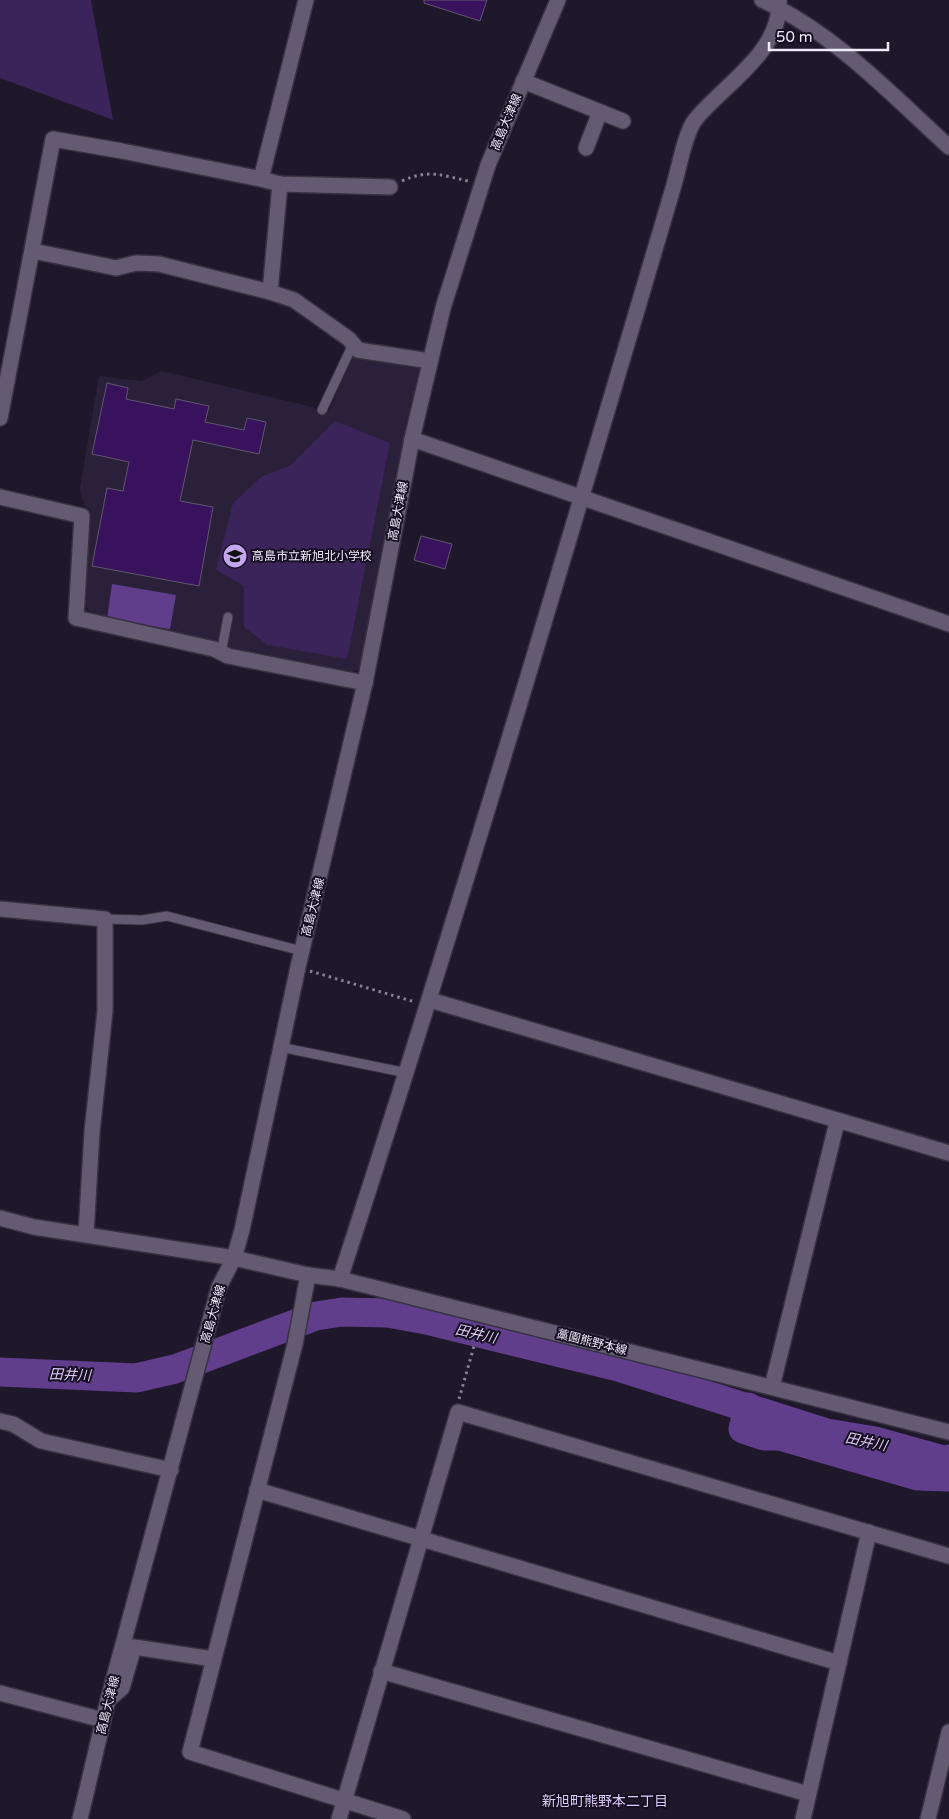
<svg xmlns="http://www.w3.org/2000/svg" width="949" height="1819" font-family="'Varela Round','Noto Sans JP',sans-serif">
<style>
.built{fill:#2a2039}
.green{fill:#3b2459}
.water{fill:#603e8c}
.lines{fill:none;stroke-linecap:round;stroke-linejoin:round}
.river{stroke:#603e8c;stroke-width:29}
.building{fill:#38125d;stroke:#60576e}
.lane-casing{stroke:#373140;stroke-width:11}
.street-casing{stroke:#373140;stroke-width:18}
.secondary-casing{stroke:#373140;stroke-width:18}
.path{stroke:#888292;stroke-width:3;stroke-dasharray:2.5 4;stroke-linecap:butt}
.lane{stroke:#645b73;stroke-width:9}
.street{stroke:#645b73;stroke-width:15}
.secondary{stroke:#645b73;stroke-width:15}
.labels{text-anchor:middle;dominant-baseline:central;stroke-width:4;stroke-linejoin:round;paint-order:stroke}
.street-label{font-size:12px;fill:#efebf9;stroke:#160e21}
.poi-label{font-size:12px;fill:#efebf9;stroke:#160e21;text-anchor:start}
.water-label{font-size:14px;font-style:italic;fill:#decefa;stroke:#160e21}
.neighbourhood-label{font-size:14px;fill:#dccdf8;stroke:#160e21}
</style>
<rect width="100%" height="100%" fill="#1f172a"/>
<!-- built -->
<path class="built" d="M352,357L419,368L362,665L358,670L346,672L227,648L101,620L89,611L84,602L91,511L84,505L80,488L99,376L141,381L162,371L329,411Z"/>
<!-- green -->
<g class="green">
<path d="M0,0H91L113,120L0,78Z"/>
<path d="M335,421L390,443L347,659L268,645L244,627V586L216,570L233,503L261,477L291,465Z"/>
</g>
<!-- water -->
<path class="water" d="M112,584L176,595L170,629L107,619Z"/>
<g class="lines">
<!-- river -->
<g class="river">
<path d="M0,1372L136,1378L175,1369L316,1316L342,1312L388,1313L426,1320L618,1367L827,1433L875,1441L943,1460L949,1459"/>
<path d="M748,1407L743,1429L764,1436H780L918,1476L949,1477"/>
</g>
</g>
<!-- building -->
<g class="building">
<path d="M424,0H487L480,21L424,3Z"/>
<path d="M107,383L128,388L126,399L174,409L176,399L209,406L205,422L244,430L247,418L266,422L259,454L193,440L180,501L213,507L199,586L92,566L107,488L123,491L129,462L92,454Z"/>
<path d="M421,536L452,544L445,569L414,560Z"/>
</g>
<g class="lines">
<defs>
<g id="lane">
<path d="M322,410L353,344"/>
<path d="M221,653L228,617"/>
<path d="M105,919L142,920L167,916L302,951"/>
<path d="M280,1047L407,1073"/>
</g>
<g id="street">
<path d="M762,0C834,33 891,94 949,147"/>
<path d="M523,81L623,121"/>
<path d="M586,148L600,112"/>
<path d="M261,179L280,184L390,187"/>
<path d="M33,251L116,268L136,263L159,264L270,292L294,300L349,339L358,350L430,361"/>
<path d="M270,292L280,184"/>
<path d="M0,418L53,139L122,151L261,179L306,0"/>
<path d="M0,497L82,516L76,618L214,649L228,656L365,683"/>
<path d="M0,909L105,919V1011L92,1132L86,1234"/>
<path d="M430,1000L949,1153"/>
<path d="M308,1275L295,1344L190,1752L403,1819"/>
<path d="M340,1279C458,916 566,551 674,185C679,168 685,133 695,120C723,85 782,52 779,0"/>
<path d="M772,1387L837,1122"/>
<path d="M0,1421L13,1424L41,1441L171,1470"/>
<path d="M257,1490L839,1663"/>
<path d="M381,1671L808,1794"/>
<path d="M0,1693L103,1720"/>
<path d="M108,1700L122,1688L134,1647L213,1659"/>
<path d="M339,1819L458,1412L949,1556"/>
<path d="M803,1819L869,1532"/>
</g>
<g id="secondary">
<path d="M412,439L949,624"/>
<path d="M0,1218L34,1227L234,1258L308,1275L340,1279L949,1432"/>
<path d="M80,1819L108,1700L219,1287L234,1258L242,1230L298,967L365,683L412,439L443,308L488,165L558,0"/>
<path d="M928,1819L949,1732"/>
</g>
</defs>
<!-- lane casing -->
<use href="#lane" class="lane-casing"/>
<!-- street casing -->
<use href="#street" class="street-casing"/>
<!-- secondary casing -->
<use href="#secondary" class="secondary-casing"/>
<!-- path -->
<g class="path">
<path d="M402,181C429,169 441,175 468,181"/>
<path d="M310,971L415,1002"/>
<path d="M459,1399L474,1346"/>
</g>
<!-- lane -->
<use href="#lane" class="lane"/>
<!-- street -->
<use href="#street" class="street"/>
<!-- secondary -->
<use href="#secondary" class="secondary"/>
</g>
<!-- icons -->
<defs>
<symbol id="school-disc" viewBox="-11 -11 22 22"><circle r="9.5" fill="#c4a7f1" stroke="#160e21"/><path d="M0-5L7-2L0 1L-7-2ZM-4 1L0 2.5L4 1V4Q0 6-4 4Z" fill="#111"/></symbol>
</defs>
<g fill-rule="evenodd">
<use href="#school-disc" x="221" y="542" width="28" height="28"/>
</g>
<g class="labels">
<!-- street labels -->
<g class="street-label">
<text transform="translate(506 122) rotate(-67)">高島大津線</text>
<text transform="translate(398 511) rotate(-79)">高島大津線</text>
<text transform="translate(313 907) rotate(-76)">高島大津線</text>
<text transform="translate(213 1314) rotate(-74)">高島大津線</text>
<text transform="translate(592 1342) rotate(14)">藁園熊野本線</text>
<text transform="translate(108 1705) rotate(-76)">高島大津線</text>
</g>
<!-- poi labels -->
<g class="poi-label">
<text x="252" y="556">高島市立新旭北小学校</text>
</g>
<!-- water labels -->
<g class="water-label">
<text transform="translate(476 1334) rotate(13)">田井川</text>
<text transform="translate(70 1375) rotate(2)">田井川</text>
<text transform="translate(866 1442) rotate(12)">田井川</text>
</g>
<!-- neighbourhood labels -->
<g class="neighbourhood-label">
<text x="605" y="1801">新旭町熊野本二丁目</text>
</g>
</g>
<!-- scale -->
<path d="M769 42v8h119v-8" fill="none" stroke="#efebf9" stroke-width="2.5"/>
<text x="776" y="42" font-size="15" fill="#efebf9" stroke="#160e21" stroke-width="4" paint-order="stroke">50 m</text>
</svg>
